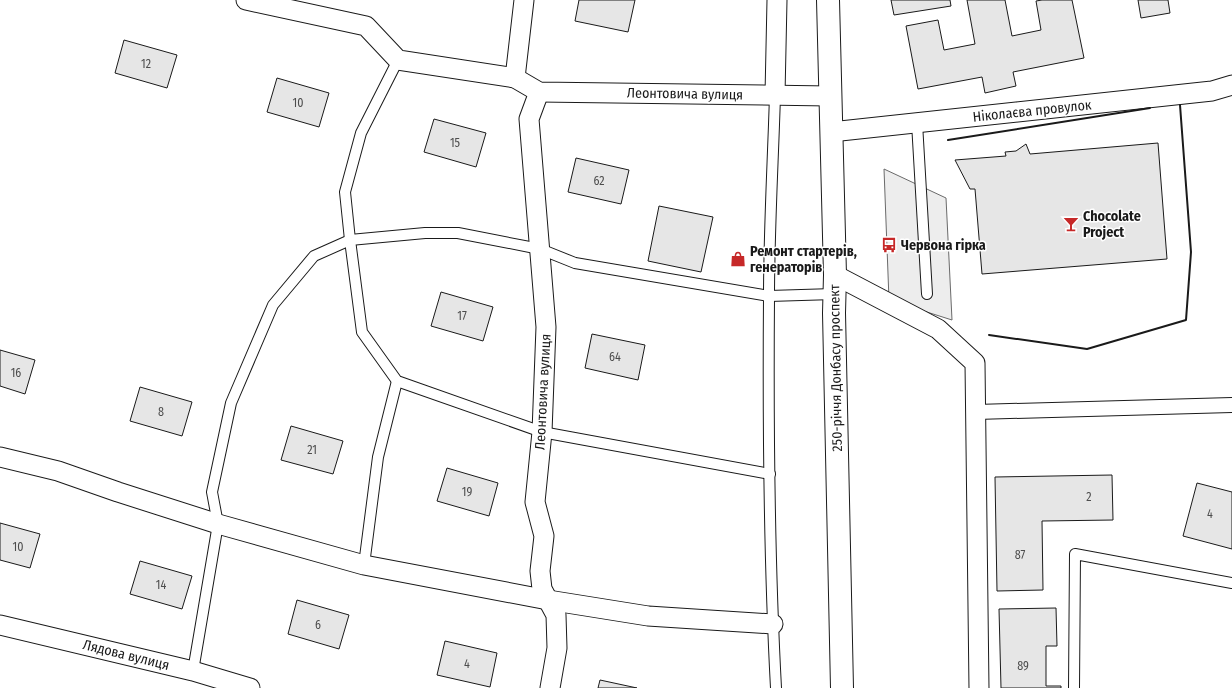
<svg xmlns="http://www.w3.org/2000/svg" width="1232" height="688" font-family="'Fira Sans Condensed',sans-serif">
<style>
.parking{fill:#ededed;stroke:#6a6a6a}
.building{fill:#e6e6e6;stroke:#1a1a1a}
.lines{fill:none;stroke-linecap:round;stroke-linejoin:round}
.service-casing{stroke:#1a1a1a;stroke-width:12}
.pedestrian-casing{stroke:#1a1a1a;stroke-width:16}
.minor-casing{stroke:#1a1a1a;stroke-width:21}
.primary-casing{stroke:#1a1a1a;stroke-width:24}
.service{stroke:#fff;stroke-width:10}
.pedestrian{stroke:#fff;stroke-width:14}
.minor{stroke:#fff;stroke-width:19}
.primary{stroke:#fff;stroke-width:22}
.wall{stroke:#1a1a1a;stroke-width:2}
.labels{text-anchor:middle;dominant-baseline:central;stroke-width:3;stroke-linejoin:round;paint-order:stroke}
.number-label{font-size:12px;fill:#4d4d4d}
.street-label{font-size:14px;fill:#1a1a1a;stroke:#fff}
.poi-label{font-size:14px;font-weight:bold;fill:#1a1a1a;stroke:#fff;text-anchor:start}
</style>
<rect width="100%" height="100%" fill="#fff"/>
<!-- parking -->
<path class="parking" d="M884,169L946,198L952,320L889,300Z"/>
<!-- building -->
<g class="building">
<path d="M579,0H635L628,32L575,21Z"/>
<path d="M891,0H950L951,6L894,15Z"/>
<path d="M967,0H1005L1012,36L1041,30L1036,1L1042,0H1072L1084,58L1013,72L1016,86L985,93L982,77L918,89L906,26L938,20L944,50L975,44Z"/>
<path d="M1138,0H1168L1170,13L1141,18Z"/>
<path d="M124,40L177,55L167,88L115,73Z"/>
<path d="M277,78L329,93L319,127L267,112Z"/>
<path d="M434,119L486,133L476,167L424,152Z"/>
<path d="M1158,143L1167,259L982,274L975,189H970L955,160L1006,156L1005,152L1016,151L1026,144L1030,154Z"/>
<path d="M576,158L629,170L621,204L568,192Z"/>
<path d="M659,206L713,217L701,272L648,261Z"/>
<path d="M441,292L493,307L483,341L431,326Z"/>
<path d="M592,334L645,345L638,380L585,368Z"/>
<path d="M0,350L35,360L25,394L0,386Z"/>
<path d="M140,387L192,402L182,436L130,421Z"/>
<path d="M291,426L343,441L333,474L281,460Z"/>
<path d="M447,468L498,483L489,516L437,501Z"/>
<path d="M1112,475L1113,520L1042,521L1043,590L997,591L995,477Z"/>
<path d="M1197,483L1232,492V549L1183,536Z"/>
<path d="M0,523L40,534L30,568L0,560Z"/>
<path d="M140,561L192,576L182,609L130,594Z"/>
<path d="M297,600L349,615L339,649L288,634Z"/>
<path d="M1056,608L1057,646H1046V686H1061V688H1001L999,609Z"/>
<path d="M445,641L497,653L490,687L437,675Z"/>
<path d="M600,680L637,688H598Z"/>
</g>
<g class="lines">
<defs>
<g id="service">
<path d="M398,60L361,133L345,192L350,240L362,332L397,381L542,432L770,474"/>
<path d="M775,95C773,162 769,230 769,297C768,427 769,558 776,688"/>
<path d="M917,123L927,294"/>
<path d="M364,565L378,457L397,381"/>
<path d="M193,671L218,524L212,492L231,403L273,305L314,256L350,240L425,233H458L540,249L575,263L769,296L834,294"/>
<path d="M1074,688L1075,554L1232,583"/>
</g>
<path id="pedestrian" d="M976,412L1232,405"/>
<g id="minor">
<path d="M246,0L366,26L398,60L515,78L539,92L830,96"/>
<path d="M515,78L524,0"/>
<path d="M539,92L529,119L546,327L542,432L535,502L544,536L540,571L542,589L556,615L557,648L550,688"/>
<path d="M775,95L777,0"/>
<path d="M831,132L1212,91L1232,85"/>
<path d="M835,275L938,329L975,363L979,688"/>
<path d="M0,457L58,471L118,492L218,524L364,565L548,600L648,616L773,624"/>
<path d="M0,625L193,671L250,688"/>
</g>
<path id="primary" d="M828,0L835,275L834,313L842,688"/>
</defs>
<!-- service casing -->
<use href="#service" class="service-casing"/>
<!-- pedestrian casing -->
<use href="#pedestrian" class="pedestrian-casing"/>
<!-- minor casing -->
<use href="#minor" class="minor-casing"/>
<!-- primary casing -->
<use href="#primary" class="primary-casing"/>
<!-- service -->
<use href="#service" class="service"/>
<!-- pedestrian -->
<use href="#pedestrian" class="pedestrian"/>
<!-- minor -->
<use href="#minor" class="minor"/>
<!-- primary -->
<use href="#primary" class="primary"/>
<!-- wall -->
<g class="wall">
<path d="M948,140L1150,108"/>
<path d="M989,335L1087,349L1186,320L1191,252L1180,105"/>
</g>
</g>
<!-- icons -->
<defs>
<symbol id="bar-bare" viewBox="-9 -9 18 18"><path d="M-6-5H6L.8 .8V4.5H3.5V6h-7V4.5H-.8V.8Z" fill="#c62828" stroke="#fff" stroke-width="2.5" paint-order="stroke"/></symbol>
<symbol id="bus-bare" viewBox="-9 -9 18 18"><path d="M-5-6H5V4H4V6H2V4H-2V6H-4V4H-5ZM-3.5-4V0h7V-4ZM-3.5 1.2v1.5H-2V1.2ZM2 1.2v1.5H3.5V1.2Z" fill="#c62828" stroke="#fff" stroke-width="2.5" paint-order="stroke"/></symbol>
<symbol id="shop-bare" viewBox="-9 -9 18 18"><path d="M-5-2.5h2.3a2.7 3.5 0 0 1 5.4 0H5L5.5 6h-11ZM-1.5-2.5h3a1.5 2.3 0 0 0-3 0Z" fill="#c62828" stroke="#fff" stroke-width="2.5" paint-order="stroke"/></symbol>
</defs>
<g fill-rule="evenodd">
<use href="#bar-bare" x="1060" y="213" width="22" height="22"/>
<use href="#bus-bare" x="878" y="234" width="22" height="22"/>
<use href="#shop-bare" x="727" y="248" width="22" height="22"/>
</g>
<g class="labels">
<!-- number labels -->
<g class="number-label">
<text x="146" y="64">12</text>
<text x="298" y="103">10</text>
<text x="455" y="143">15</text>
<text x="599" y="181">62</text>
<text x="462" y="316">17</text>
<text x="615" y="357">64</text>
<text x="16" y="373">16</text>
<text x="161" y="412">8</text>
<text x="312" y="450">21</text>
<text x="467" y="492">19</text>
<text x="1089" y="497">2</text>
<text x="1210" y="514">4</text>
<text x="18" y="547">10</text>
<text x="1020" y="555">87</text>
<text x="161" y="585">14</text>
<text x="318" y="625">6</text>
<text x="467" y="664">4</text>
<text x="1023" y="666">89</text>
</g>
<!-- street labels -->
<g class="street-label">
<text transform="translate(685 94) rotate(1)">Леонтовича вулиця</text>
<text transform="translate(1032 111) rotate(-6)">Ніколаєва провулок</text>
<text transform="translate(836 368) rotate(-91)">250-річчя Донбасу проспект</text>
<text transform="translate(543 392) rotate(-87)">Леонтовича вулиця</text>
<text transform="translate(126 655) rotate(14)">Лядова вулиця</text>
</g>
<!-- poi labels -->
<g class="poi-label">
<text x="1083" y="216">Chocolate<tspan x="1083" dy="16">Project</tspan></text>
<text x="901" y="245">Червона гірка</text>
<text x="750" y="251">Ремонт стартерів,<tspan x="750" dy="16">генераторів</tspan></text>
</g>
</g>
</svg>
